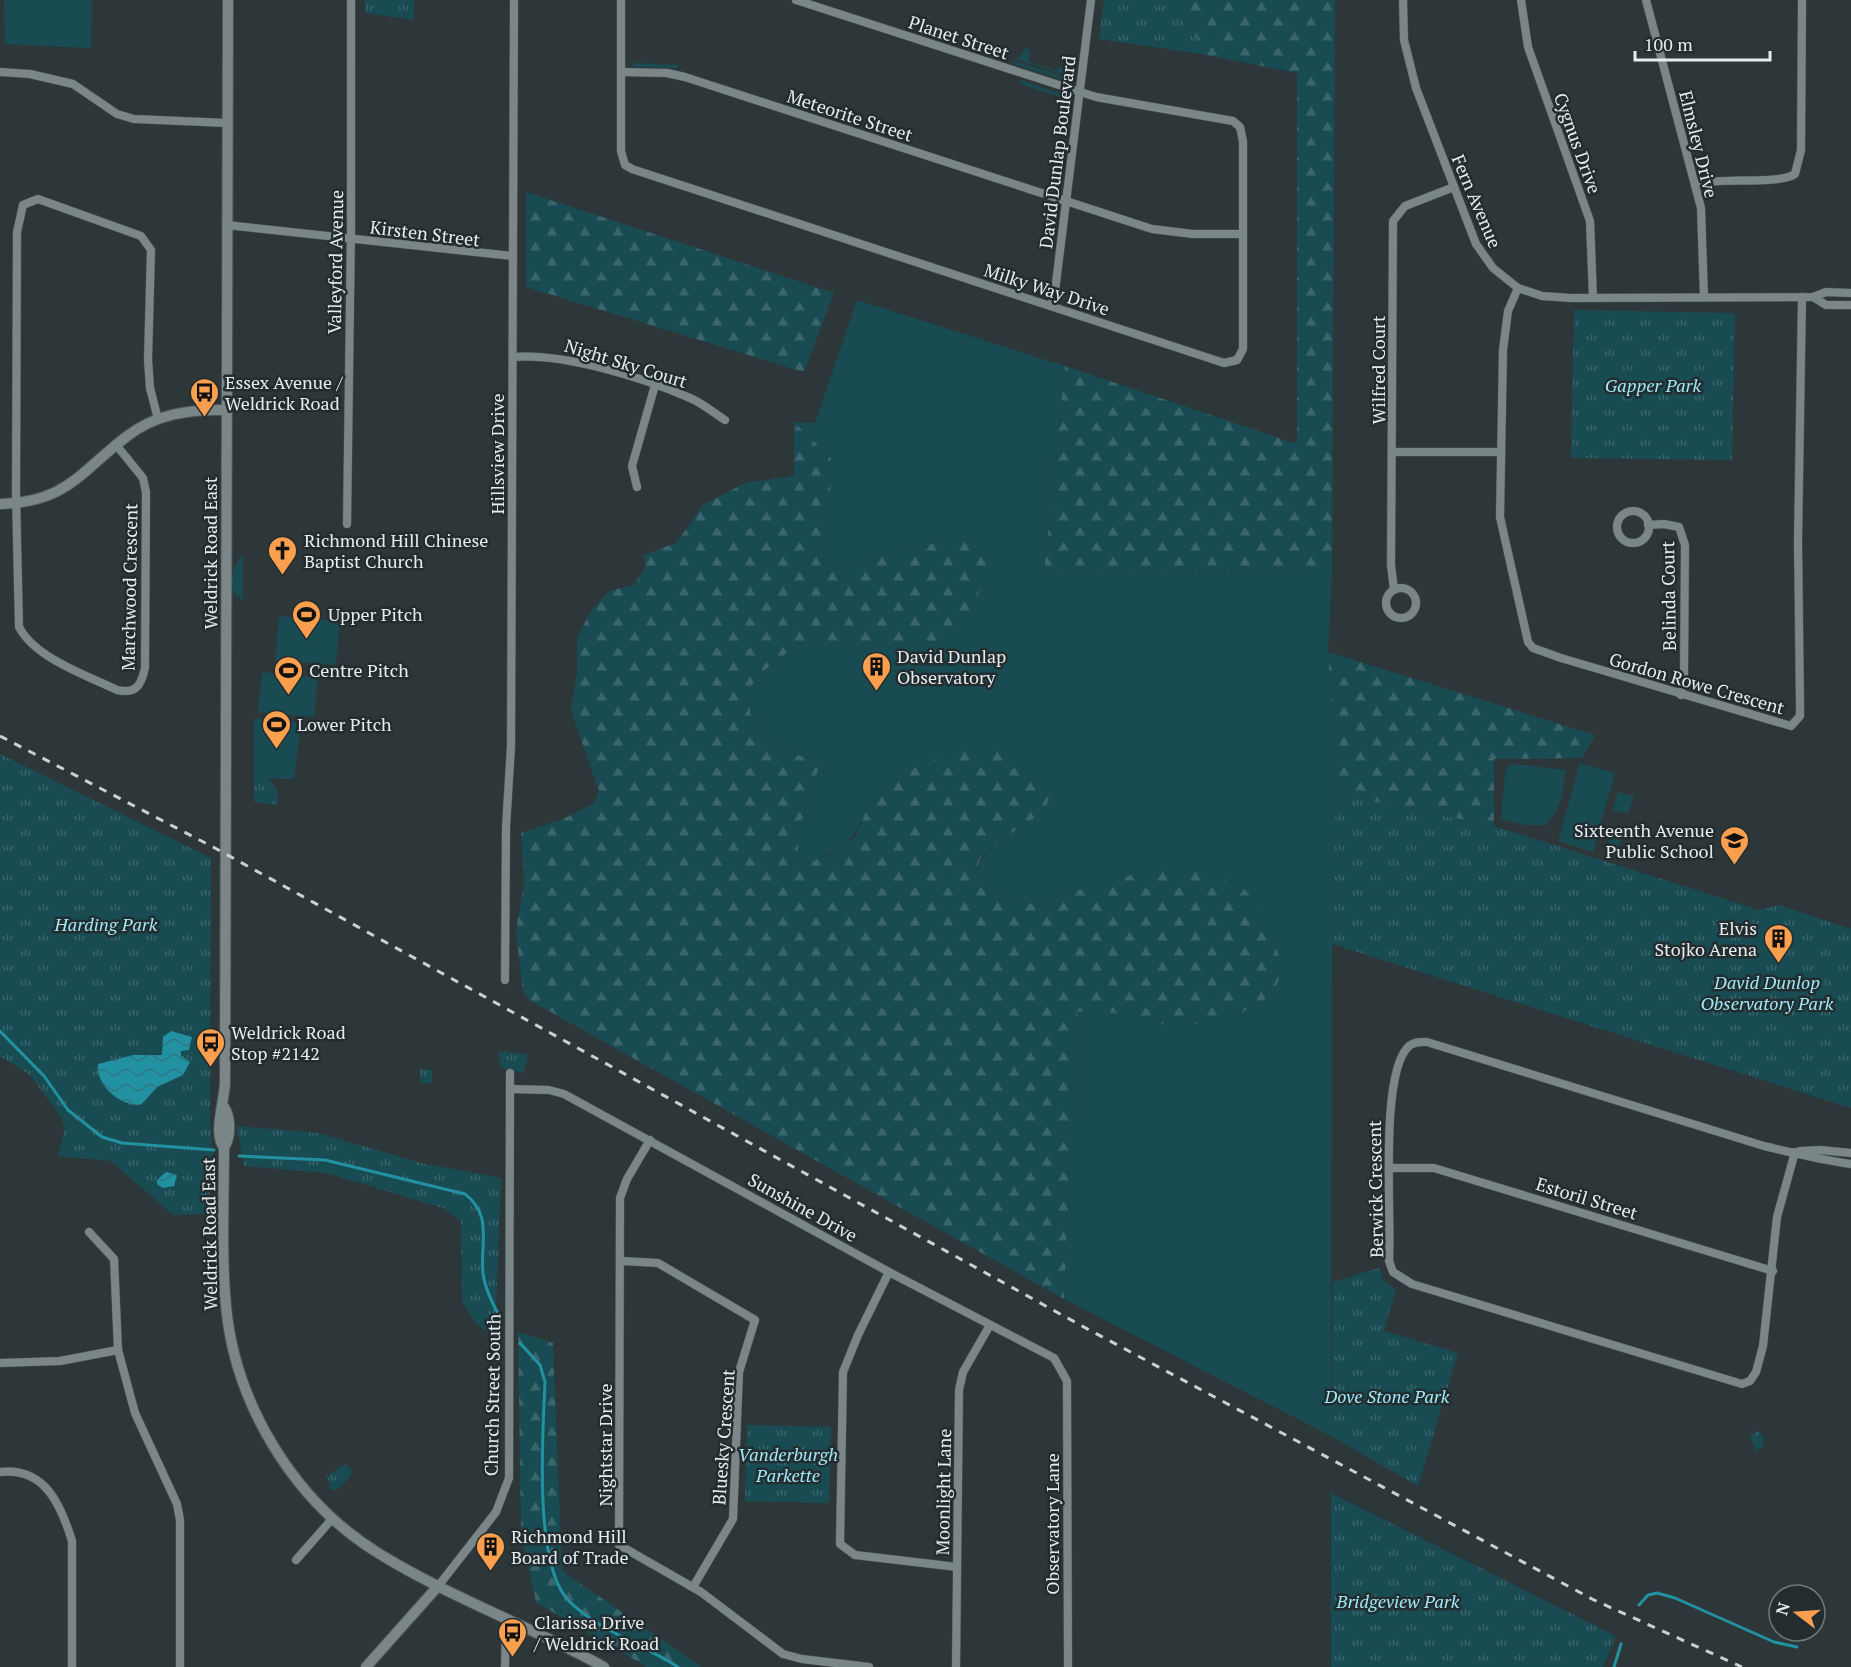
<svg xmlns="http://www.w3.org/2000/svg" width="1851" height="1667" font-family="'PT Serif',serif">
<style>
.green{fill:#194b53}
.forest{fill:url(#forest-firs)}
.park{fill:url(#park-tufts)}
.water{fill:url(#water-waves)}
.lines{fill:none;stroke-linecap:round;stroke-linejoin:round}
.stream{stroke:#2291a1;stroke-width:3}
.street-casing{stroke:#4c5456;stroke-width:9}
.secondary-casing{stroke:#4c5456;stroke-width:12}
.street{stroke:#7a8688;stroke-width:8}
.secondary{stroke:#7a8688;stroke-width:10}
.rail{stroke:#cad1d2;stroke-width:3;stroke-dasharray:8 8;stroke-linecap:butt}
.labels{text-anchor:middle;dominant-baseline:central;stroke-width:5;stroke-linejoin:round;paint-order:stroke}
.street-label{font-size:18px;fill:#e7edee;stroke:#232d2f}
.poi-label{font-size:18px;fill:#e7edee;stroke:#232d2f;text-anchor:start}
.park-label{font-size:18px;font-style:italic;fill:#a0eaf8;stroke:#232d2f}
</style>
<defs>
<pattern id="forest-firs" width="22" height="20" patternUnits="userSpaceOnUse" patternTransform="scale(1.5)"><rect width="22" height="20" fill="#194b53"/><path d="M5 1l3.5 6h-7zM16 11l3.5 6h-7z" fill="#3a656c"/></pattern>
<pattern id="park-tufts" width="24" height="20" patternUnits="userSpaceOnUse" patternTransform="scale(1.5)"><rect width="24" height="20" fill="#194b53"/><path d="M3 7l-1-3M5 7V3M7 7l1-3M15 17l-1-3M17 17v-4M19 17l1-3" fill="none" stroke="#3a656c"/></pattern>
<pattern id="water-waves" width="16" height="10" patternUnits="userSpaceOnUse" patternTransform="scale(1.5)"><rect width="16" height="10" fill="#2291a1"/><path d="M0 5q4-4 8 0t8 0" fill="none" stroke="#2e7782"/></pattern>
</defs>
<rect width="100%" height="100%" fill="#2d3739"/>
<!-- green -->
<g class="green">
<path d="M4,0H92L91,48L5,44Z"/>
<path d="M1025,48L1030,50L1029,62L1057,71L1058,68L1069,67L1071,61L1070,75L1068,76L1015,59L1020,57Z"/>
<path d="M1014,61L1068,78V81L1013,64Z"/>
<path d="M632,63L678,65V68L635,67Z"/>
<path d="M1021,80L1065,95L1067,99L1020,84Z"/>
<path d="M857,300L1065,366L1044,573L1332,572L1328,652L1336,794L1332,944L1331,1436L1064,1299L1077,1012L1099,1010L1130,1015L1079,890L1039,906L988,890L974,873C988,844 1016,830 1042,813L873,795C853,841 851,848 802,865L798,862V832L819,767L814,760L784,751L765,736L750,713V688L760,674L800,643L815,638L863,649L907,643L942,642L945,539L915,550L886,553L853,567L828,566L821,546L831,484V458L794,422L815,423Z"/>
<path d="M243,554V600C224,593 233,565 243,554Z"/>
<path d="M279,616L340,621L336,665L275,660Z"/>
<path d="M262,672L318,678L314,717L258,712Z"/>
<path d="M254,718L301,723L294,779L254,778Z"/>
<path d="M1580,763L1615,773L1593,852L1558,841Z"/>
<path d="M1513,764L1565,770C1564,792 1561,808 1546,825H1525L1501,819L1505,773L1507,767Z"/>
</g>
<!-- forest -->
<g class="forest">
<path d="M1185,0H1335L1332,572L1044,573L1065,366L1297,444V73L1202,54Z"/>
<path d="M526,192L834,293L804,372L526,287Z"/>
<path d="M794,422L831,458V484L821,546L828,566L853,567L886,553L915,550L945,539L967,542L988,551L990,563L963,633L942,642L907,643L863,649L815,638L800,643L760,674L750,688V713L765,736L784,751L814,760L819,767L798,832V863L802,865L830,855L855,837L873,795L898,775L958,750L983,747L1022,758L1045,780L1051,796L1042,813L1002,839L981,858L974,873L988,890L1039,906L1079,890L1155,868C1173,866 1230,877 1244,889C1251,895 1256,908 1260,916C1280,948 1296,982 1255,1006C1233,1018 1187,1029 1162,1024C1132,1018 1107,1008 1077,1012L1064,1299L531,1001L523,993L516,931L524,884L521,833L563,819L594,803L599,791L571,711L577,673V637L591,611L609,591L634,585L646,566L643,555L676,543L703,505L745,483L794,476Z"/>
<path d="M1328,652L1595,735L1582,758L1494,759V826L1336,794Z"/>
<path d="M518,1332L553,1343L562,1571L702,1667H647L536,1602L521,1531Z"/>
</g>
<!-- park -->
<g class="park">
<path d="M365,0H414V20L365,13Z"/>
<path d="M1104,0H1185L1202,54L1099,39Z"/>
<path d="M1574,310L1735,313L1732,460L1571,458Z"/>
<path d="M0,754L211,858L210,1121L213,1159L207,1214L173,1215L111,1161L58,1156L65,1128L61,1117L30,1075L0,1056Z"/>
<path d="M254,778H267C277,786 279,792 277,805L254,802Z"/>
<path d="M1618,792L1634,796L1628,814L1613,810Z"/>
<path d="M1336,794L1494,826L1759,910L1779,905L1851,929V1108L1332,944Z"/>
<path d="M1612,833L1622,836L1618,850L1608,847Z"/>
<path d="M498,1051L528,1054L524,1073L501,1068Z"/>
<path d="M420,1069L432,1070V1083H420Z"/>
<path d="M237,1126L318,1133L421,1163L501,1178L495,1339L474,1321L462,1302L461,1221L443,1208L327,1173L244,1166Z"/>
<path d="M1379,1268L1383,1280L1396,1290L1384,1331L1458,1353L1418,1486L1331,1436L1333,1282Z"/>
<path d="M747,1425L831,1427L829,1503L745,1501Z"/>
<path d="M1758,1431C1764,1434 1765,1441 1762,1447L1756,1451L1750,1437Z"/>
<path d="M345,1464L352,1469L351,1476L337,1490H331L327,1476Z"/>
<path d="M1331,1493L1616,1636L1603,1667H1331Z"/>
</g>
<!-- water -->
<g class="water">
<path d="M171,1031L192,1037L189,1050L181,1051V1056L190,1062L183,1075L157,1087L141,1105C119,1106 96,1085 98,1064L133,1055H162L163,1037Z"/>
<path d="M166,1172L177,1175L174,1186L163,1188L157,1184V1180Z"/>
</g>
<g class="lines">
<!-- stream -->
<g class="stream">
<path d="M0,1031L44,1076L68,1110L102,1137L122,1143L214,1150"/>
<path d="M239,1156L325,1160L465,1194C493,1215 480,1243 483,1273C485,1289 492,1303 500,1317"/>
<path d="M520,1343L540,1365L545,1382C543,1431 533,1565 569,1601C599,1631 643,1644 678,1667"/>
<path d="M1639,1605L1648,1595L1657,1593L1675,1598L1774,1642L1797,1647"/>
<path d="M1614,1667L1621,1644"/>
</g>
<defs>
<g id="street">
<path d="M621,0V151L625,165L632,169L1224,363L1237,360L1243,349V141L1240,127L1233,121L1096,97L796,0"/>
<path d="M1403,0L1404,40L1416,88L1476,244L1493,268L1518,288L1542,296L1571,298L1813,297L1826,292L1851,293"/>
<path d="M1521,0L1528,47L1590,221L1593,298"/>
<path d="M1646,0L1701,208L1704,297"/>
<path d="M0,72L30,74L73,84L117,114L134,119L227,123"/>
<path d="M621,72L667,73L685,77L1152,229L1193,234H1242"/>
<path d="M1696,184C1721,177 1779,185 1795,174L1801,150L1802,0"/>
<path d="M227,225L512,256"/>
<path d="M1518,288L1508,311L1503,350L1500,517L1528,642L1533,648L1561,658L1791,726L1800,716V705L1798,541L1802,297"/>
<path d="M1813,297L1826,305H1851"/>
<path d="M1051,306L1055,291L1091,0"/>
<path d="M513,357C564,353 642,377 690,398C702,403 714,413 725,420"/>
<path d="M117,446L143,478L146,492L145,668C141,686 136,694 117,690C86,675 35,658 19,627L16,494L17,232L23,205L38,199L141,236L151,250L148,360L150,388L158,419"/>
<path d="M1393,452H1501"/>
<path d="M637,487L632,466L655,385"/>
<circle cx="1633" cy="527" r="16"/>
<path d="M347,524L351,229V0"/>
<path d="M1648,525L1664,524L1679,527L1685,545L1684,676L1681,695"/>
<circle cx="1401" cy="603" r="15"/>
<path d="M1394,590L1391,565L1393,221L1405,206L1454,187"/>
<path d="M505,980L506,827L511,746L514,0"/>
<path d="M510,1089L549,1090L564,1094L889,1272L1054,1358L1067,1381L1068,1667"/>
<path d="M650,1140L627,1179L620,1198L619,1545L701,1592L783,1654L802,1659L869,1667"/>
<path d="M1800,1151L1820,1150L1851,1153"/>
<path d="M1795,1152L1777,1217L1763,1346L1756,1372L1750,1381L1742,1384L1412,1284L1393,1272L1389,1261C1392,1218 1379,1073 1409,1046C1415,1041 1421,1042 1427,1042L1764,1146C1793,1153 1822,1160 1851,1164"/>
<path d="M1390,1168H1434L1773,1271"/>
<path d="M89,1232L114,1259L118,1350L135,1413L177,1504L180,1520V1667"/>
<path d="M622,1261L658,1263L755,1320L739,1372L733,1519L693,1587"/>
<path d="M889,1272L858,1335L843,1372L840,1544L855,1555L957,1567"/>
<path d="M0,1363L60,1361L118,1350"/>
<path d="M0,1472C45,1467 61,1505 72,1541V1667"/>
<path d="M296,1560L332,1519"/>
<path d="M439,1585L496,1512L509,1478L510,1073"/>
<path d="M505,1667L506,1618"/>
<path d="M956,1667L959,1390L963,1372L990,1325"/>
</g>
<g id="secondary">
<path d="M228,0L225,1084C224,1101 213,1136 224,1147C224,1200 221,1254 226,1306C235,1404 294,1501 378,1553C449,1597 530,1626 604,1667"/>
<path d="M0,504C67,502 79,473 126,437C155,414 190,409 226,410"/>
<path d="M224,1147C231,1138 231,1117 224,1107"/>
<path d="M366,1667L439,1585"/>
</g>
</defs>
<!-- street casing -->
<use href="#street" class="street-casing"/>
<!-- secondary casing -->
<use href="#secondary" class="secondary-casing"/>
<!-- street -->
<use href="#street" class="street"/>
<!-- secondary -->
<use href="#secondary" class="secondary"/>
<!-- rail -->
<path class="rail" d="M0,736L213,847L1082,1326L1594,1600L1742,1667"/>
</g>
<!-- icons -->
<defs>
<symbol id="bus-pin" viewBox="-11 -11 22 30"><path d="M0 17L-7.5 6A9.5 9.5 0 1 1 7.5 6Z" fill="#fa9f4e" stroke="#232d2f"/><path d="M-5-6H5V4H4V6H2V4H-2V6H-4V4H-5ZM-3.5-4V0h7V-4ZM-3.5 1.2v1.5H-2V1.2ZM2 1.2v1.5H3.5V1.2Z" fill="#111"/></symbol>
<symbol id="church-pin" viewBox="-11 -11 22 30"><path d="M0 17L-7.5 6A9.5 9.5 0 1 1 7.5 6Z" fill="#fa9f4e" stroke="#232d2f"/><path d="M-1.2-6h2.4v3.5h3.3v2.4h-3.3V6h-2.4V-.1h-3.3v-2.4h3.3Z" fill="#111"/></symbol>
<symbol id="stadium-pin" viewBox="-11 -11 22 30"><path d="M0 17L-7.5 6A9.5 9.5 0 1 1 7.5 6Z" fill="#fa9f4e" stroke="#232d2f"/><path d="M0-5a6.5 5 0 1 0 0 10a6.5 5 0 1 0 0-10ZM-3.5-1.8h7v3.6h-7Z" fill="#111"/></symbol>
<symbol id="building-pin" viewBox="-11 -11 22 30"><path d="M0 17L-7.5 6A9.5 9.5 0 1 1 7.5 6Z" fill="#fa9f4e" stroke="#232d2f"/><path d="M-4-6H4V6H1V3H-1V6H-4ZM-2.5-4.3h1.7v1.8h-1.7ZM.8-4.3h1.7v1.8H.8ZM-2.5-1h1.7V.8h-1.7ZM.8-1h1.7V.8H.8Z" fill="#111"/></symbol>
<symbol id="school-pin" viewBox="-11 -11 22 30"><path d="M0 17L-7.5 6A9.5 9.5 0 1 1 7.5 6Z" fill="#fa9f4e" stroke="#232d2f"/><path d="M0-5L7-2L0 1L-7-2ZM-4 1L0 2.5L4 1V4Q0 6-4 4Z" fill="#111"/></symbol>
</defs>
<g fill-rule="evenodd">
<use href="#bus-pin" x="188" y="376" width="33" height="45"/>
<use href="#church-pin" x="266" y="534" width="33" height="45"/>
<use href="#stadium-pin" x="290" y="598" width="33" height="45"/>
<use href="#building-pin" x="860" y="650" width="33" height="45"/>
<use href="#stadium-pin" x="272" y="654" width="33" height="45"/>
<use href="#stadium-pin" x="260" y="708" width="33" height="45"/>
<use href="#school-pin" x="1718" y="824" width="33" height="45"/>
<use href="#building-pin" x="1762" y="922" width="33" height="45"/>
<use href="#bus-pin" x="194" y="1026" width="33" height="45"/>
<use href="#building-pin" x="474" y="1530" width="33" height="45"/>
<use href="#bus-pin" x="496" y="1616" width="33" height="45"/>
</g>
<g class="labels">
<!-- street labels -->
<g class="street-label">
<text transform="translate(959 37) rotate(18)">Planet Street</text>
<text transform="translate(850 115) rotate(18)">Meteorite Street</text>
<text transform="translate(1578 143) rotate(70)">Cygnus Drive</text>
<text transform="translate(1699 144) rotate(76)">Elmsley Drive</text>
<text transform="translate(1057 152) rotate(-83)">David Dunlap Boulevard</text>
<text transform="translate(1477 201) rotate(67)">Fern Avenue</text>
<text transform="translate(425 233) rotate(7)">Kirsten Street</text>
<text transform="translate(335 262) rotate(-89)">Valleyford Avenue</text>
<text transform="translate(1047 289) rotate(18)">Milky Way Drive</text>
<text transform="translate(626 363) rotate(17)">Night Sky Court</text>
<text transform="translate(1378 370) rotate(-90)">Wilfred Court</text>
<text transform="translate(497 454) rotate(-90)">Hillsview Drive</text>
<text transform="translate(210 553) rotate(-90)">Weldrick Road East</text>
<text transform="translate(129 587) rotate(-89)">Marchwood Crescent</text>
<text transform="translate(1668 596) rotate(-91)">Belinda Court</text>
<text transform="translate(1697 683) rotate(16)">Gordon Rowe Crescent</text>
<text transform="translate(1375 1189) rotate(-91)">Berwick Crescent</text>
<text transform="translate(1587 1198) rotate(17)">Estoril Street</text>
<text transform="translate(803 1207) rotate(29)">Sunshine Drive</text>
<text transform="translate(209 1234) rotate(-91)">Weldrick Road East</text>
<text transform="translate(492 1395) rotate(-89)">Church Street South</text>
<text transform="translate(723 1437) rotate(-86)">Bluesky Crescent</text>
<text transform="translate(605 1445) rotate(-90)">Nightstar Drive</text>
<text transform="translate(943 1492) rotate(-89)">Moonlight Lane</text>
<text transform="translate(1052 1524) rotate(-90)">Observatory Lane</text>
</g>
<!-- poi labels -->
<g class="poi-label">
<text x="225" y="382">Essex Avenue /<tspan x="225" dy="21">Weldrick Road</tspan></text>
<text x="304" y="540">Richmond Hill Chinese<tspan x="304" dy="21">Baptist Church</tspan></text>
<text x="328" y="614">Upper Pitch</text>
<text x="897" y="656">David Dunlap<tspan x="897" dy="21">Observatory</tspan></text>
<text x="309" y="670">Centre Pitch</text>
<text x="297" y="724">Lower Pitch</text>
<text x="1714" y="830" text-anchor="end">Sixteenth Avenue<tspan x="1714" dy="21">Public School</tspan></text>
<text x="1757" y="928" text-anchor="end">Elvis<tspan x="1757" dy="21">Stojko Arena</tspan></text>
<text x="231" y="1032">Weldrick Road<tspan x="231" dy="21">Stop #2142</tspan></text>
<text x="511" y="1536">Richmond Hill<tspan x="511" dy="21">Board of Trade</tspan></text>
<text x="534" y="1622">Clarissa Drive<tspan x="534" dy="21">/ Weldrick Road</tspan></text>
</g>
<!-- park labels -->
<g class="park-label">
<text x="1653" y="385">Gapper Park</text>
<text x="106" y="924">Harding Park</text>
<text x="1767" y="982">David Dunlop<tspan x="1767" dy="21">Observatory Park</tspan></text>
<text x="1387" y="1396">Dove Stone Park</text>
<text x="788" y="1454">Vanderburgh<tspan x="788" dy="21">Parkette</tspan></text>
<text x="1398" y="1601">Bridgeview Park</text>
</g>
</g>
<!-- north arrow -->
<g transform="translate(1797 1613) rotate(287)"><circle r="28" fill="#232d2f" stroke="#717a7b" stroke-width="1.5"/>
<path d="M0-4.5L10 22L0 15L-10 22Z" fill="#fa9f4e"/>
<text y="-9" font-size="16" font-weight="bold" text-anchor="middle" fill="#e7edee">N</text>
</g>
<!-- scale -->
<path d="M1635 51v9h135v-9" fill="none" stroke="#e7edee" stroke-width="3"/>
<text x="1644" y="51" font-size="18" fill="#e7edee" stroke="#232d2f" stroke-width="4.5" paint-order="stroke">100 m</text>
</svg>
